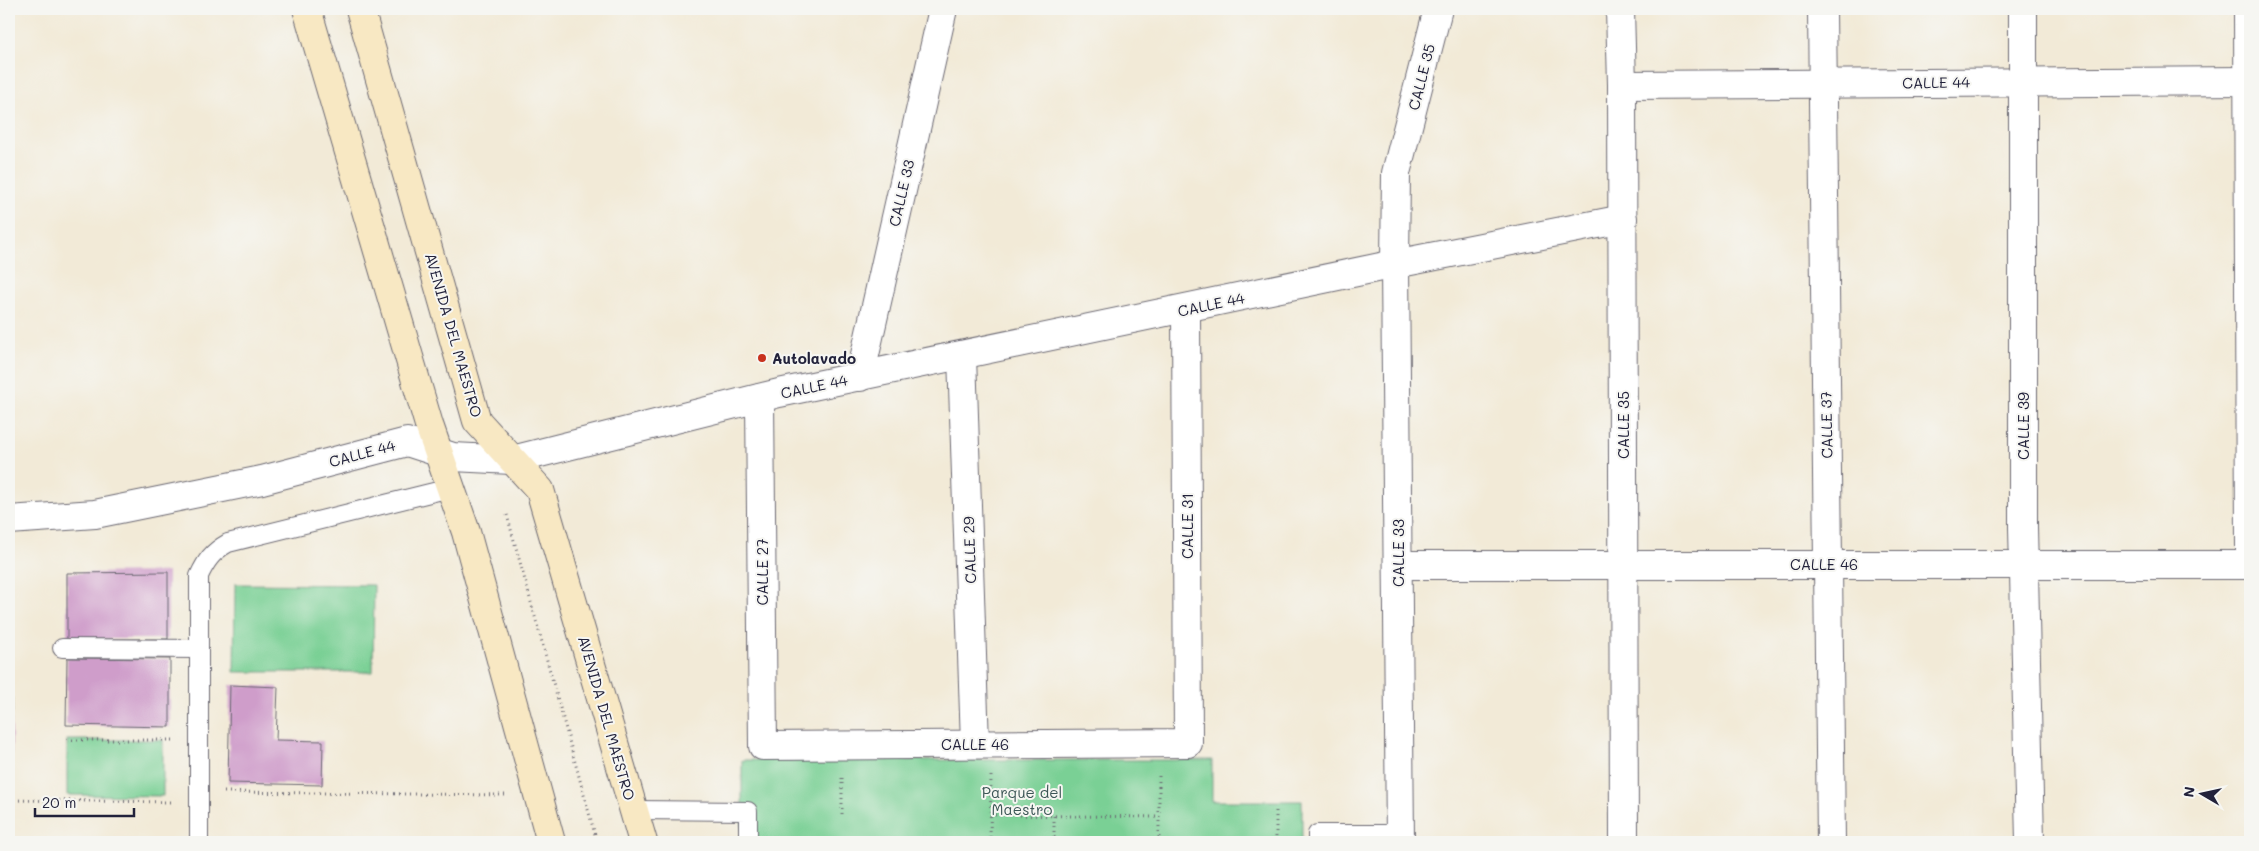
<svg xmlns="http://www.w3.org/2000/svg" width="2259" height="851" font-family="Mali,sans-serif">
<style>
.green{fill:#7ad095;stroke:#4e7968}
.building{fill:#cf9dca}
.lines{fill:none;stroke-linecap:round;stroke-linejoin:round}
.lane-casing{stroke:#6b6872;stroke-width:20}
.street-casing{stroke:#6b6872;stroke-width:30}
.secondary-casing{stroke:#6b6872;stroke-width:30}
.path{stroke:#6b6872;stroke-width:3;stroke-dasharray:1 4;stroke-linecap:butt}
.lane{stroke:#fff;stroke-width:18}
.street{stroke:#fff;stroke-width:28}
.secondary{stroke:#f8e8c3;stroke-width:28}
.poi-dot{fill:#c8321e;stroke:#f6f6f2;stroke-width:2}
.labels{text-anchor:middle;dominant-baseline:central;stroke-width:4;stroke-linejoin:round;paint-order:stroke}
.street-label{font-size:15px;fill:#22223b;stroke:#f6f6f2}
.poi-label{font-size:15px;font-weight:bold;fill:#22223b;stroke:#f6f6f2;text-anchor:start}
.park-label{font-size:15px;fill:#3c5656;stroke:#f6f6f2}
</style>
<rect width="100%" height="100%" fill="#f6f6f2"/>
<filter id="ink" filterUnits="userSpaceOnUse"><feTurbulence type="fractalNoise" baseFrequency=".02" numOctaves="2"/><feDisplacementMap in="SourceGraphic" scale="10" xChannelSelector="R" yChannelSelector="G"/><feConvolveMatrix kernelMatrix="1 2 1 2 8 2 1 2 1" color-interpolation-filters="sRGB"/></filter>
<filter id="wash" filterUnits="userSpaceOnUse"><feTurbulence type="fractalNoise" baseFrequency=".0096" numOctaves="4" result="noise"/><feDisplacementMap in="SourceGraphic" scale="20" xChannelSelector="R" yChannelSelector="G"/><feGaussianBlur stdDeviation="1.12" result="paint"/><feColorMatrix in="noise" values="0 0 0 0 0 0 0 0 0 0 0 0 0 0 0 0 0 1.4 0 .05"/><feComposite in="paint" operator="in"/></filter>
<g filter="url(#wash)">
<rect width="100%" height="100%" fill="#f2ead7"/>
<!-- green -->
<g class="green">
<path d="M235,584L374,585L373,672H234Z"/>
<path d="M67,740H163V796L67,795Z"/>
<path d="M742,760H1212V801H1302V842H742Z"/>
</g>
<g id="blocks">
<!-- building -->
<g class="building">
<path d="M168,572V639H67V573Z"/>
<path d="M9,596H11L12,766H9Z"/>
<path d="M67,658L170,659V727L66,725Z"/>
<path d="M230,685L278,687L276,740L323,741L322,785L228,783Z"/>
</g>
</g>
</g>
<g filter="url(#ink)">
<use href="#blocks" fill-opacity="0" stroke="#6b6872" stroke-width="1"/>
<g class="lines">
<defs>
<g id="lane">
<path d="M62,648L199,649"/>
<path d="M634,810L748,811V842"/>
<path d="M199,842V576C206,561 212,552 228,543L450,488"/>
<path d="M1317,842V834H1400"/>
</g>
<g id="street">
<path d="M1620,9L1622,85L1624,842"/>
<path d="M1822,9L1831,842"/>
<path d="M2023,9V527L2030,842"/>
<path d="M2248,9L2250,552"/>
<path d="M1622,85L2250,81"/>
<path d="M962,356L975,744"/>
<path d="M860,377L943,9"/>
<path d="M760,398L763,746L1188,743L1186,309"/>
<path d="M9,520L95,514L262,480L407,442L453,457L512,460L779,393L1395,264L1623,219"/>
<path d="M1398,565H2250"/>
<path d="M1400,842L1395,264L1396,173L1438,9"/>
</g>
<g id="secondary">
<path d="M307,9L429,425L466,532L551,842"/>
<path d="M360,9L477,421L540,490L643,842"/>
</g>
</defs>
<!-- lane casing -->
<use href="#lane" class="lane-casing"/>
<!-- street casing -->
<use href="#street" class="street-casing"/>
<!-- secondary casing -->
<use href="#secondary" class="secondary-casing"/>
<!-- path -->
<g class="path">
<path d="M507,515L597,842"/>
<path d="M67,740H174"/>
<path d="M224,792L505,795L506,798"/>
<path d="M9,800L173,802"/>
<path d="M842,814V777"/>
<path d="M990,815L1159,817"/>
<path d="M990,842L991,775"/>
<path d="M1054,842V816"/>
<path d="M1159,842V773"/>
<path d="M1276,842V808"/>
</g>
<!-- lane -->
<use href="#lane" class="lane"/>
<!-- street -->
<use href="#street" class="street"/>
<!-- secondary -->
<use href="#secondary" class="secondary"/>
</g>
</g>
<!-- markers -->
<circle class="poi-dot" cx="762" cy="358" r="5"/>
<g class="labels">
<!-- street labels -->
<g class="street-label">
<text transform="translate(1421 77) rotate(-76)">CALLE 35</text>
<text transform="translate(1936 82) rotate(-1)">CALLE 44</text>
<text transform="translate(901 193) rotate(-77)">CALLE 33</text>
<text transform="translate(1211 304) rotate(-12)">CALLE 44</text>
<text transform="translate(454 335) rotate(74)">AVENIDA DEL MAESTRO</text>
<text transform="translate(814 386) rotate(-12)">CALLE 44</text>
<text transform="translate(1623 425) rotate(-90)">CALLE 35</text>
<text transform="translate(1826 425) rotate(-91)">CALLE 37</text>
<text transform="translate(2023 426) rotate(-90)">CALLE 39</text>
<text transform="translate(362 453) rotate(-15)">CALLE 44</text>
<text transform="translate(1187 526) rotate(-90)">CALLE 31</text>
<text transform="translate(969 550) rotate(-92)">CALLE 29</text>
<text transform="translate(1398 553) rotate(-90)">CALLE 33</text>
<text x="1824" y="564">CALLE 46</text>
<text transform="translate(762 572) rotate(-90)">CALLE 27</text>
<text transform="translate(607 718) rotate(74)">AVENIDA DEL MAESTRO</text>
<text x="975" y="744">CALLE 46</text>
</g>
<!-- poi labels -->
<g class="poi-label">
<text x="772" y="358">Autolavado</text>
</g>
<!-- park labels -->
<g class="park-label">
<text x="1022" y="792">Parque del<tspan x="1022" dy="17">Maestro</tspan></text>
</g>
</g>
<!-- margin -->
<rect width="2259" height="851" fill="none" stroke="#f6f6f2" stroke-width="30"/>
<!-- north arrow -->
<g transform="translate(2202 794) rotate(279)" stroke="#f6f6f2" stroke-width="4" paint-order="stroke">
<path d="M0-4L9 19L0 12L-9 19Z" fill="#22223b"/>
<text y="-8" font-size="14" font-weight="bold" text-anchor="middle" fill="#22223b">N</text>
</g>
<!-- scale -->
<path d="M35 808v8h99v-8" fill="none" stroke="#22223b" stroke-width="2.5"/>
<text x="42" y="808" font-size="15" fill="#22223b" stroke="#f6f6f2" stroke-width="4" paint-order="stroke">20 m</text>
</svg>
